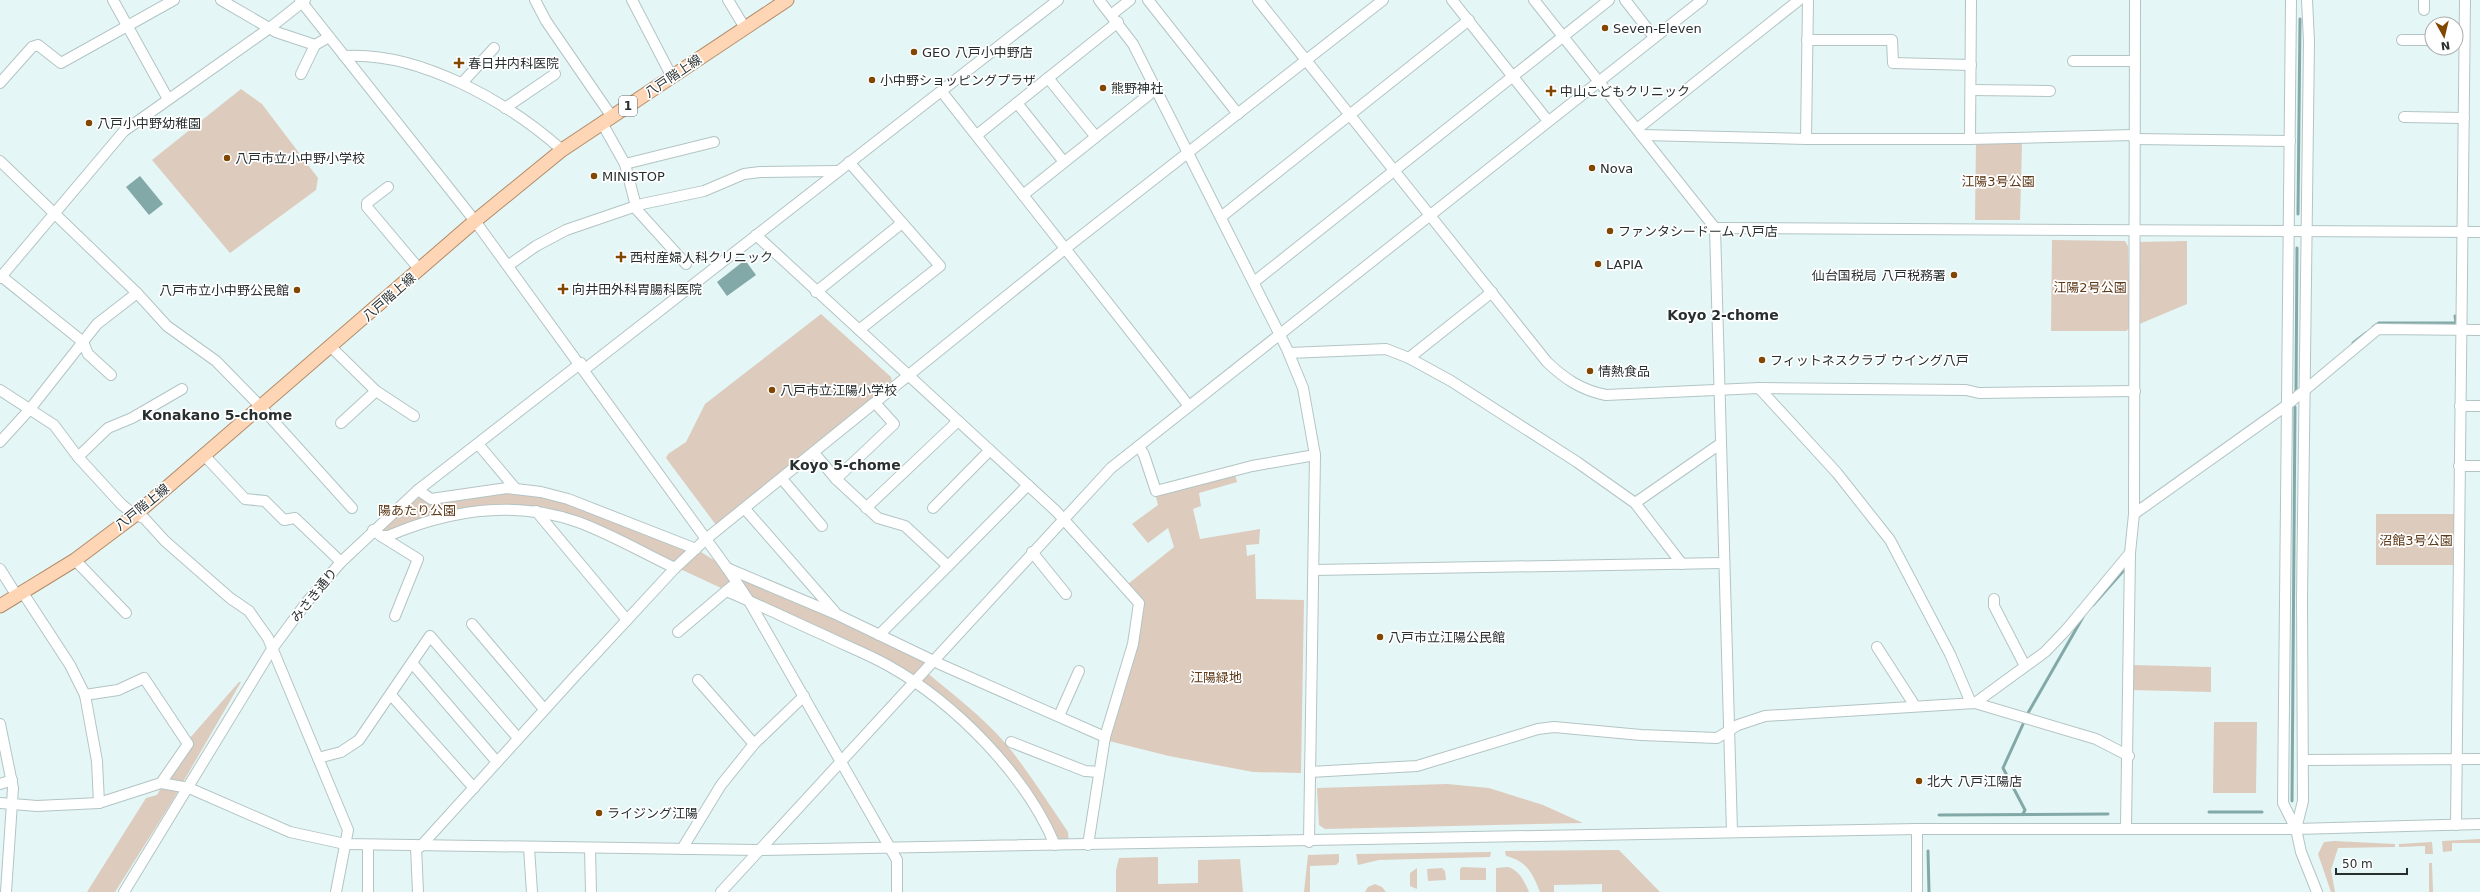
<svg xmlns="http://www.w3.org/2000/svg" width="2480" height="892" font-family="'DejaVu Sans','Noto Sans JP',sans-serif">
<style>
.green{fill:#ddcbbd}
.water{fill:#83a8a8}
.lines{fill:none;stroke-linecap:round;stroke-linejoin:round}
.stream{stroke:#83a8a8;stroke-width:3}
.minor-casing{stroke:#b3c4c4;stroke-width:12}
.major-casing{stroke:#b38a67;stroke-width:15}
.minor{stroke:#fff;stroke-width:10}
.major{stroke:#fed6b6;stroke-width:13}
.poi-dot{fill:#814600;stroke:#fff;stroke-width:1.5}
.labels{text-anchor:middle;dominant-baseline:central;stroke-width:3.5;stroke-linejoin:round;paint-order:stroke}
.shield{fill:#fff;stroke:#686d6d;stroke-width:1}
.shield-label{font-size:12px;font-weight:bold;fill:#282f2f}
.poi-label{font-size:13px;fill:#282f2f;stroke:#fff;text-anchor:start}
.street-label{font-size:13px;fill:#282f2f;stroke:#fff}
.park-label{font-size:13px;fill:#5d3817;stroke:#fff}
.neighbourhood-label{font-size:14px;font-weight:bold;fill:#282f2f;stroke:#fff}
</style>
<rect width="100%" height="100%" fill="#e4f7f6"/>
<!-- green -->
<g class="green">
<path d="M241,89L262,104L318,178L316,190L230,253L152,160Z"/>
<path d="M1976,142H2022L2020,220H1975Z"/>
<path d="M2052,240L2125,241L2128,246L2130,328L2126,331H2051Z"/>
<path d="M2187,241V304L2137,325L2136,242Z"/>
<path d="M821,314L891,377L892,382L716,525L666,458L668,454L686,442L705,404Z"/>
<path d="M1235,474L1237,482L1199,493L1201,506L1193,509L1200,539L1260,529L1259,544L1246,545L1247,556L1255,554L1256,599L1304,600L1301,773L1253,772L1169,756L1109,741L1144,608V601L1128,584L1174,547L1168,528L1148,543L1132,524L1158,505L1155,493Z"/>
<path d="M418,490L427,497L461,494L541,492L696,549L727,568L933,661L924,670C952,694 982,716 1006,744C1029,772 1048,803 1068,832L1069,845H1055L1005,765L914,682L749,601L579,522L499,509L388,536L373,530Z"/>
<path d="M2376,514H2456L2455,565H2376Z"/>
<path d="M2132,665L2211,667V692L2132,690Z"/>
<path d="M239,682H241L171,803L115,892H87L146,798L157,795L189,739Z"/>
<path d="M2214,722H2257L2256,793H2213Z"/>
<path d="M1447,784L1489,788L1543,805L1583,823L1325,829L1319,825L1317,788Z"/>
<path d="M2480,839V843H2452V851L2443,852L2442,841Z"/>
<path d="M2334,841L2395,844V847L2338,848L2331,870L2335,892H2331L2318,854L2324,842Z"/>
<path d="M2432,842L2433,854H2425V846L2399,847V844Z"/>
<path d="M1619,850L1660,892H1602V884L1554,885V892H1540C1533,874 1527,861 1506,856L1505,851Z"/>
<path d="M1491,852L1490,857L1379,860L1358,865L1356,854Z"/>
<path d="M1339,854V862L1336,865L1310,866V892H1304L1308,855Z"/>
<path d="M1158,857V884L1198,883V860L1240,859L1243,892H1116V870L1119,858Z"/>
<path d="M2429,863H2432L2433,892H2429Z"/>
<path d="M1462,867L1486,868V880H1460V869Z"/>
<path d="M1508,867C1520,871 1524,881 1529,892H1496V868Z"/>
<path d="M1417,868V889L1410,886V873Z"/>
<path d="M1442,868L1445,871L1446,880L1428,881L1427,869Z"/>
<path d="M1375,884L1382,887L1386,892H1365L1368,887Z"/>
</g>
<!-- water -->
<g class="water">
<path d="M140,176L163,204L149,215L126,187Z"/>
<path d="M745,260L756,275L727,296L717,282Z"/>
</g>
<g class="lines">
<!-- stream -->
<g class="stream">
<path d="M2298,214L2300,19"/>
<path d="M2373,327L2379,323H2456L2455,316"/>
<path d="M2353,343L2366,333"/>
<path d="M2296,392L2297,248"/>
<path d="M2093,605L2125,569"/>
<path d="M2028,713L2083,617"/>
<path d="M2292,801L2295,407"/>
<path d="M2209,812H2262"/>
<path d="M2023,814L2025,810L2003,768L2024,722"/>
<path d="M1939,815L2108,814"/>
<path d="M1928,851L1929,892"/>
</g>
<defs>
<g id="minor">
<path d="M113,0L168,99"/>
<path d="M221,0L276,32L315,45L329,37"/>
<path d="M300,0L475,221L727,568L749,601L897,860V892"/>
<path d="M535,0L546,21L612,117"/>
<path d="M632,0L672,77"/>
<path d="M728,0L745,28"/>
<path d="M1099,0L1133,44L1287,349L1303,388L1315,455L1309,842"/>
<path d="M1148,0L1238,114"/>
<path d="M1258,0L1547,362C1565,379 1581,390 1606,395L1759,388L1966,390L1979,393L2135,391"/>
<path d="M1452,0L1548,121"/>
<path d="M1534,0L1715,228L1732,832"/>
<path d="M1625,0L1654,37"/>
<path d="M2291,0L2283,803L2296,829L2301,852L2317,892"/>
<path d="M2424,0V10"/>
<path d="M1111,15L1130,0"/>
<path d="M1807,40H1892L1893,63L1971,65"/>
<path d="M2402,40H2432"/>
<path d="M344,56C419,51 508,102 562,150"/>
<path d="M2073,61H2134"/>
<path d="M301,74L315,45"/>
<path d="M1048,78L1096,137"/>
<path d="M0,83L32,47L38,45L61,63L174,0"/>
<path d="M462,83L494,48"/>
<path d="M1971,90L2050,91"/>
<path d="M942,92L1189,406"/>
<path d="M1017,103L1064,162"/>
<path d="M505,108L555,74"/>
<path d="M2404,117L2464,118"/>
<path d="M602,123L625,164L637,210L686,264"/>
<path d="M1637,129L1799,0"/>
<path d="M977,135L1118,22"/>
<path d="M1641,135L1806,139H1970L2134,135"/>
<path d="M1806,139L1808,0"/>
<path d="M1970,139L1971,0"/>
<path d="M2134,139L2290,141"/>
<path d="M0,161L137,293L167,326L216,361L261,407L352,508"/>
<path d="M849,162L940,266L859,330"/>
<path d="M625,164L714,142"/>
<path d="M388,187L367,203V207L420,270"/>
<path d="M1023,195L1156,89"/>
<path d="M1221,217L1469,20"/>
<path d="M1715,228L2480,232"/>
<path d="M756,235L1056,511L1139,603L1133,644L1105,737L1088,845"/>
<path d="M509,265L536,246L566,230L642,204L704,191L744,174L760,172L837,171"/>
<path d="M1,276L83,342L88,354L111,375"/>
<path d="M0,278L124,131L271,27L305,0"/>
<path d="M1254,282L1609,0"/>
<path d="M816,292L902,223"/>
<path d="M331,347L376,391L414,416"/>
<path d="M1289,353L1386,349L1409,358L1451,381L1577,462L1635,503L1682,564"/>
<path d="M1409,358L1492,292"/>
<path d="M585,369L1058,0"/>
<path d="M1759,388L1837,473L1890,540L1950,654L1971,703"/>
<path d="M0,390L54,425L78,457L122,505L135,515L144,518L165,541L230,598L249,611L268,638L348,830L336,892"/>
<path d="M2460,406H2480"/>
<path d="M341,423L376,391"/>
<path d="M0,442L30,409L97,324L137,293"/>
<path d="M478,444L515,488"/>
<path d="M1139,446L1144,455L1156,491L1252,466L1315,455"/>
<path d="M814,453L836,479L878,518L905,526L948,566L879,635"/>
<path d="M204,455L245,499L265,501L284,520L295,518L341,562"/>
<path d="M78,457L108,428L132,418L182,389"/>
<path d="M2459,466H2480"/>
<path d="M782,479L822,526"/>
<path d="M836,479L894,424L876,404"/>
<path d="M418,490L431,499L507,488L541,492L568,499L696,549"/>
<path d="M1635,503L1720,444"/>
<path d="M866,508L958,421"/>
<path d="M933,508L990,450"/>
<path d="M745,509L835,612"/>
<path d="M536,511L627,620"/>
<path d="M2134,514L2287,405L2378,329L2480,330"/>
<path d="M373,530L381,536H388C449,510 515,500 578,522C611,534 643,553 675,568"/>
<path d="M381,536L418,559L395,616"/>
<path d="M1032,552L1066,594"/>
<path d="M75,560L126,613"/>
<path d="M948,566L1028,485"/>
<path d="M727,568L838,615L942,665L1105,737"/>
<path d="M0,569L17,596"/>
<path d="M1314,570L1723,563"/>
<path d="M726,591C760,605 792,621 826,636C846,646 868,654 889,666C955,703 1026,775 1055,845"/>
<path d="M23,593L70,665L85,695L97,761L99,803"/>
<path d="M1994,599V606L2025,666"/>
<path d="M472,624L544,709"/>
<path d="M678,632L731,587"/>
<path d="M1877,647L1915,706"/>
<path d="M412,663L497,762"/>
<path d="M698,680L754,744"/>
<path d="M85,695L118,690L144,678L188,744L161,783"/>
<path d="M391,695L474,788"/>
<path d="M1975,703L2045,652L2066,630L2130,553"/>
<path d="M1059,716L1079,671"/>
<path d="M0,724L13,788L6,892"/>
<path d="M1011,742L1085,771L1099,772"/>
<path d="M318,758L341,752L359,740L430,636L518,738"/>
<path d="M2303,760L2480,759"/>
<path d="M1310,772L1417,766L1538,729L1554,727L1641,735L1717,738L1738,725L1765,716L1975,703L2096,739L2129,756"/>
<path d="M0,784L12,780"/>
<path d="M0,803L37,806L99,803L161,783L189,788L290,832L345,844L759,850L1917,829H2296L2480,824"/>
<path d="M2456,825L2465,0"/>
<path d="M2126,827L2130,553L2134,514L2135,0"/>
<path d="M1917,829V892"/>
<path d="M2296,829L2303,801L2302,599L2309,41L2307,0"/>
<path d="M416,847L418,892"/>
<path d="M420,847L577,674L675,568L706,539L1066,248L1383,0"/>
<path d="M529,848L532,892"/>
<path d="M590,848L591,892"/>
<path d="M682,849L721,785L754,744L804,696"/>
<path d="M124,892L272,649L306,603L341,562L418,490L581,363"/>
<path d="M368,892V846"/>
<path d="M721,892L1111,468L1702,0"/>
</g>
<path id="major" d="M0,606L75,560L135,515L475,221L562,150L787,0"/>
</defs>
<!-- minor casing -->
<use href="#minor" class="minor-casing"/>
<!-- major casing -->
<use href="#major" class="major-casing"/>
<!-- minor -->
<use href="#minor" class="minor"/>
<!-- major -->
<use href="#major" class="major"/>
</g>
<!-- markers -->
<g class="poi-dot">
<circle cx="1605" cy="28" r="4"/>
<circle cx="914" cy="52" r="4"/>
<path d="M457 57h4v4h4v4h-4v4h-4v-4h-4v-4h4z"/>
<circle cx="872" cy="80" r="4"/>
<circle cx="1103" cy="88" r="4"/>
<path d="M1549 85h4v4h4v4h-4v4h-4v-4h-4v-4h4z"/>
<circle cx="89" cy="123" r="4"/>
<circle cx="227" cy="158" r="4"/>
<circle cx="1592" cy="168" r="4"/>
<circle cx="594" cy="176" r="4"/>
<circle cx="1610" cy="231" r="4"/>
<path d="M619 251h4v4h4v4h-4v4h-4v-4h-4v-4h4z"/>
<circle cx="1598" cy="264" r="4"/>
<circle cx="1954" cy="275" r="4"/>
<path d="M561 283h4v4h4v4h-4v4h-4v-4h-4v-4h4z"/>
<circle cx="297" cy="290" r="4"/>
<circle cx="1762" cy="360" r="4"/>
<circle cx="1590" cy="371" r="4"/>
<circle cx="772" cy="390" r="4"/>
<circle cx="1380" cy="637" r="4"/>
<circle cx="1919" cy="781" r="4"/>
<circle cx="599" cy="813" r="4"/>
</g>
<g class="labels">
<!-- shield labels -->
<rect class="shield" x="619" y="96" width="18" height="20" rx="3"/>
<g class="shield-label">
<text x="628" y="106">1</text>
</g>
<!-- poi labels -->
<g class="poi-label">
<text x="1613" y="28">Seven-Eleven</text>
<text x="922" y="52">GEO 八戸小中野店</text>
<text x="468" y="63">春日井内科医院</text>
<text x="880" y="80">小中野ショッピングプラザ</text>
<text x="1111" y="88">熊野神社</text>
<text x="1560" y="91">中山こどもクリニック</text>
<text x="97" y="123">八戸小中野幼稚園</text>
<text x="235" y="158">八戸市立小中野小学校</text>
<text x="1600" y="168">Nova</text>
<text x="602" y="176">MINISTOP</text>
<text x="1618" y="231">ファンタシードーム 八戸店</text>
<text x="630" y="257">西村産婦人科クリニック</text>
<text x="1606" y="264">LAPIA</text>
<text x="1946" y="275" text-anchor="end">仙台国税局 八戸税務署</text>
<text x="572" y="289">向井田外科胃腸科医院</text>
<text x="289" y="290" text-anchor="end">八戸市立小中野公民館</text>
<text x="1770" y="360">フィットネスクラブ ウイング八戸</text>
<text x="1598" y="371">情熱食品</text>
<text x="780" y="390">八戸市立江陽小学校</text>
<text x="1388" y="637">八戸市立江陽公民館</text>
<text x="1927" y="781">北大 八戸江陽店</text>
<text x="607" y="813">ライジング江陽</text>
</g>
<!-- street labels -->
<g class="street-label">
<text transform="translate(673 76) rotate(-34)">八戸階上線</text>
<text transform="translate(389 297) rotate(-41)">八戸階上線</text>
<text transform="translate(142 507) rotate(-39)">八戸階上線</text>
<text transform="translate(314 595) rotate(-51)">みさき通り</text>
</g>
<!-- park labels -->
<g class="park-label">
<text x="1998" y="181">江陽3号公園</text>
<text x="2090" y="287">江陽2号公園</text>
<text x="417" y="510">陽あたり公園</text>
<text x="2416" y="540">沼館3号公園</text>
<text x="1216" y="677">江陽緑地</text>
</g>
<!-- neighbourhood labels -->
<g class="neighbourhood-label">
<text x="1723" y="315">Koyo 2-chome</text>
<text x="217" y="415">Konakano 5-chome</text>
<text x="845" y="465">Koyo 5-chome</text>
</g>
</g>
<!-- north arrow -->
<g transform="translate(2444 36) rotate(172)"><circle r="19" fill="#ffffff" stroke="#a9acac"/>
<path d="M0-3L7 15L0 10L-7 15Z" fill="#814600"/>
<text y="-6" font-size="11" font-weight="bold" text-anchor="middle" fill="#282f2f">N</text>
</g>
<!-- scale -->
<path d="M2336 868v6h71v-6" fill="none" stroke="#282f2f" stroke-width="2"/>
<text x="2342" y="868" font-size="12" fill="#282f2f" stroke="#ffffff" stroke-width="3" paint-order="stroke">50 m</text>
</svg>
